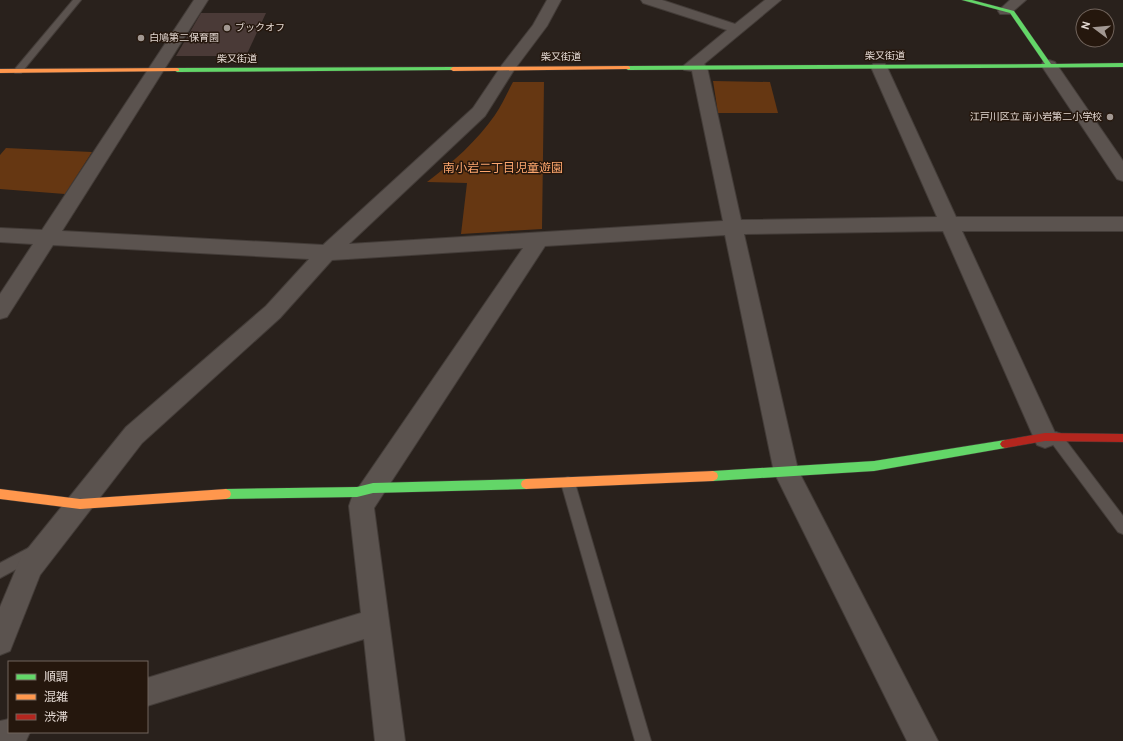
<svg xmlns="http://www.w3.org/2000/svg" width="1123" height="741" font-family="Overpass,'Noto Sans JP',sans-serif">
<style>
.green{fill:#663712}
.building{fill:#4a3a37}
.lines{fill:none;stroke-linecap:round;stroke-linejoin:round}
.lane-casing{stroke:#433c38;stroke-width:2}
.street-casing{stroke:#433c38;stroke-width:2}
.fast-casing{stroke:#433c38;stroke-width:1}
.slow-casing{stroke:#433c38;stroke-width:1}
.jam-casing{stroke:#433c38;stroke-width:1}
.lane{fill:#5b534f;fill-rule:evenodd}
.street{fill:#5b534f;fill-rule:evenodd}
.fast{fill:#63d668;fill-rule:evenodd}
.slow{fill:#ff974d;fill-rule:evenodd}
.jam{fill:#b3261e;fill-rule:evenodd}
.poi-dot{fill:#a29892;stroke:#25170d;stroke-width:1.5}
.labels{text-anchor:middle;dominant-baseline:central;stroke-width:3;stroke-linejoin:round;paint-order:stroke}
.far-poi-label{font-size:10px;fill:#e3d8d2;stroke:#25170d;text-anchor:start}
.far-street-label{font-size:10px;fill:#e3d8d2;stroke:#25170d}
.park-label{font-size:12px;fill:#fea76e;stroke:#25170d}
</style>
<rect width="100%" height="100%" fill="#29211c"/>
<!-- green -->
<g class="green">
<path d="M713,81L770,82L778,113H718Z"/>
<path d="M513,82H544L542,229L461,234L467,183L427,182C452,163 477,141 495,115C502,105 507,93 513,82Z"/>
<path d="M6,148L92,152L65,194L0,189V155Z"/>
</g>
<!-- building -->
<path class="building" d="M201,13H266L246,56H176Z"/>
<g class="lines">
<defs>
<g id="lane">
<path d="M73,0H81L21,73H15V69Z"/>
<path d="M1056,432L1061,434L1123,516V534L1118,532L1051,442L1050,438L1051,434Z"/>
<path d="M568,477L573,479L575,483L651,741H635L561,483L563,479Z"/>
<path d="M34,545L39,547L41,552L39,557L0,578V563Z"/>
</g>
<g id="street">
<path d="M194,0H208L62,231L323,245L473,108L502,65L533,25L547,0H561L547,26L514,70L485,116L349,244L723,221L692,71L684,70L682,67L727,30L643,3L641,0H662L735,24L765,0H781L704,64L707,67L741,220L937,217L871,67L873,64H885L887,67L956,217H1123V231H962L1057,437L1053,445L1045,448L1037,445L943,231L744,234L798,470L938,741H907L774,472L725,235L545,246L374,508L405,741H375L364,639L147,706V678L361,613L349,506L352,497L523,248L332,260L280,318L142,443L40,575L10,651L0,655V607L21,557L126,427L266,306L309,259L53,245L7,317L0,319V294L33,244L0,242V228L42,230Z"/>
<path d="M1010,0H1026L1010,14H1000L998,11Z"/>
<path d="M1049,60L1055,62L1123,161V181L1117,179L1041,65L1043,62Z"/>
<path d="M9,719V732H30L26,741H0V721Z"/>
</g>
<g id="fast">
<path d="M962,0H972L1014,11L1051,64L1123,63V67L628,70L625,68L628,66L1045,64L1010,13Z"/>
<path d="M453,67L455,68V70L177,72L174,70L177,68Z"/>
<path d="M1005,440L1008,441L1010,444L1008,447L1005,448L874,471L713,481L709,479L708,476L709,473L713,471L874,461Z"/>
<path d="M526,479L530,481L531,484L530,487L526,489L373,493L357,497L226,499L222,497L221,494L222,491L226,489L357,487L373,483Z"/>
</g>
<g id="slow">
<path d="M628,66L630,67V69L453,71L450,69L453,67Z"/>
<path d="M177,68L179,69V71L0,73V69Z"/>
<path d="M713,471L717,473L718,476L717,479L713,481L526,489L522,487L521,484L522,481L526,479Z"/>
<path d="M0,489L80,499L226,489L230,491L231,494L230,497L226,499L80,509L0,499Z"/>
</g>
<path id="jam" d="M1045,433L1123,434V442L1045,441L1005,448L1002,447L1000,444L1002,441L1005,440Z"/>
</defs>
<!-- lane casing -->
<use href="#lane" class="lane-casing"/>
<!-- street casing -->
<use href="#street" class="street-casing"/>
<!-- fast casing -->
<use href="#fast" class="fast-casing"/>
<!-- slow casing -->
<use href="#slow" class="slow-casing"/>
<!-- jam casing -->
<use href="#jam" class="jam-casing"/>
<!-- lane -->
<use href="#lane" class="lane"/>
<!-- street -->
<use href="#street" class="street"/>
<!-- fast -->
<use href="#fast" class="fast"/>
<!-- slow -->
<use href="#slow" class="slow"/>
<!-- jam -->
<use href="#jam" class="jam"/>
</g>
<!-- markers -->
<g class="poi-dot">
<circle cx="227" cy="28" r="4"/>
<circle cx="141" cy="38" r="4"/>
<circle cx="1110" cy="117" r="4"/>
</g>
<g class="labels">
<!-- far-poi labels -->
<g class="far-poi-label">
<text x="235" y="28">ブックオフ</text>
<text x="149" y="38">白鳩第二保育園</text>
<text x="1102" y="117" text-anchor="end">江戸川区立 南小岩第二小学校</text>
</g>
<!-- far-street labels -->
<g class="far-street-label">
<text x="885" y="56">柴又街道</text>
<text x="561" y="57">柴又街道</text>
<text x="237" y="59">柴又街道</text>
</g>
<!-- park labels -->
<g class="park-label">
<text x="503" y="169">南小岩二丁目児童遊園</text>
</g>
</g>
<!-- legend -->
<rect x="8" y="661" width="140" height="72" fill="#25170d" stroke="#71645c"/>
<rect x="16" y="674" width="20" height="6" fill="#63d668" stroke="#71645c"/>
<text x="44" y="681" font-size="12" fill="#e3d8d2">順調</text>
<rect x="16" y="694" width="20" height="6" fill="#ff974d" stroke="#71645c"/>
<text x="44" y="701" font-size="12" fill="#e3d8d2">混雑</text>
<rect x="16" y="714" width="20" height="6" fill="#b3261e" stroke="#71645c"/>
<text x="44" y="721" font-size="12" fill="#e3d8d2">渋滞</text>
<!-- north arrow -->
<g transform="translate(1095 28) rotate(286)"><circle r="19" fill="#25170d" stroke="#71645c"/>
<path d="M0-3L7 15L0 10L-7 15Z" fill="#a29892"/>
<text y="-6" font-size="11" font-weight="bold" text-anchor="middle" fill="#e3d8d2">N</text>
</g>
</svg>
